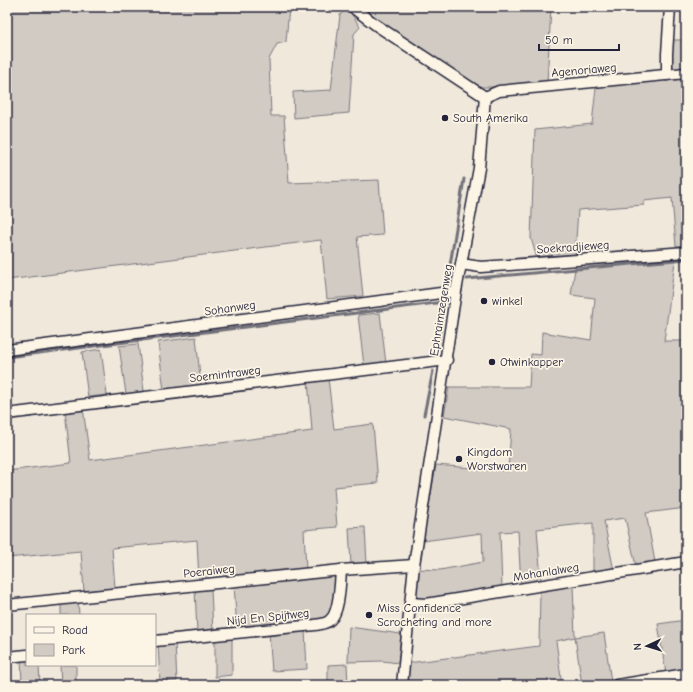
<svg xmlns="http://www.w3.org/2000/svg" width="693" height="692" font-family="'Comic Neue',sans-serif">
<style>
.green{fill:#d1cbc3;stroke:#7a767f}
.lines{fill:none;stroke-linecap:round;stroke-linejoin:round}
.stream{stroke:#716f79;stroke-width:3}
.minor-casing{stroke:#22223b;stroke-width:13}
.minor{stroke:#fcf5e5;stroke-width:10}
.poi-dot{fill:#22223b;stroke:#fcf5e5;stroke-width:1.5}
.labels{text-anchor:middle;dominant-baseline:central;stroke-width:3.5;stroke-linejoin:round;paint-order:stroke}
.street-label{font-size:12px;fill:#22223b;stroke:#fcf5e5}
.poi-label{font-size:12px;fill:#22223b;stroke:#fcf5e5;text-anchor:start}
</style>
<rect width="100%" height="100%" fill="#efe8db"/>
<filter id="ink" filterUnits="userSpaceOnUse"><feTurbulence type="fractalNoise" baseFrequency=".025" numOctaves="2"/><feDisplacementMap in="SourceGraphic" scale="8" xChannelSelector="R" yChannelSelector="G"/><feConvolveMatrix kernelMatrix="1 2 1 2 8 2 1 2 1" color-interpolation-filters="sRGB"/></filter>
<g filter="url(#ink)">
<!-- green -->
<g class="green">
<path d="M7,7H289L286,42L277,44L269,59L271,116H284L289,183L379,180L383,235L357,237L363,296L327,299L321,240L7,280Z"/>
<path d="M359,7H551L547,83L492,87H481L455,72L374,19Z"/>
<path d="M349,10L360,27L354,34L349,113L294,118L293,92L331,90L340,15L344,11Z"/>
<path d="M673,40H686V69L674,70L671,65Z"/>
<path d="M686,77V245L676,246L672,198L644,201V205L578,210L575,255L537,259L531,238L535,130L592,124L596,87Z"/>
<path d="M676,254L664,341H686V508L646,513L655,562L636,566L625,518L604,521L614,571L593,575V523L537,529L541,581L521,585L518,531L500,532L502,588L424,601C423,600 419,600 418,599C413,595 418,575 419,569L440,570L483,562L482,533L423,541L436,465L508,471L511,429L444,416L449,387H529L531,354L541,355L542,332L591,340L595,298L571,295L576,262Z"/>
<path d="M380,313L386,364L364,366L358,315Z"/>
<path d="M196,337L201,386L164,391L158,342Z"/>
<path d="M138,344L144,391L126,394L119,346Z"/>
<path d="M101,349L107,395L88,397L82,352Z"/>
<path d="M328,378L334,429L373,424L378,483L334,487L337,527L304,530L306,570L199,581L197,540L112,548L115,588L84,591L81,551L7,558V471L71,463L65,411L83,408L90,460L312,431L308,380Z"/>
<path d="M365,527L367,564L351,565L349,528Z"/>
<path d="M335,575L336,576L334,607L326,619L237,630L234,585Z"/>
<path d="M573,585L575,637L604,633L611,682L594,685H582L575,637L556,641L562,685H406L408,663L539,646L540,591Z"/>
<path d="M195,589H211L213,632H197Z"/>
<path d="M78,601L79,615H61V602Z"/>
<path d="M686,620V670L666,674L658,624Z"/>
<path d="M349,627L401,634L398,663L383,661L348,662Z"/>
<path d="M305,630L307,669L272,671L269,632Z"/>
<path d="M232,637V675L215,677V638Z"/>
<path d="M158,643H175L177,681L160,682Z"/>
<path d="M21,658H27V665H39L40,685H22Z"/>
<path d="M347,664L348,685H328V665Z"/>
<path d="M60,665H76V685H61Z"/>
</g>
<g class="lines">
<!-- stream -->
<g class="stream">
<path d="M467,279L686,259"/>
<path d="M447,284L464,179"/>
<path d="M7,357L444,302L437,350"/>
<path d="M424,415L433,371"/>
</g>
<defs>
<g id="minor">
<path d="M353,7L356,10L376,25L485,97L479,168L456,291L414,565L402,685"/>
<path d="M667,75V54L670,7"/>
<path d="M485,97L499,91L686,73"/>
<path d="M461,264L481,267L686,252"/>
<path d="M7,350L456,291"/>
<path d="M7,414L447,360"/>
<path d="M410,603L426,604L686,562"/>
<path d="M7,605L341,570L414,565"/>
<path d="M155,641L315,625C320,624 326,624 330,620C340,612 340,582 341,570"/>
<path d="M7,657L27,655"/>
<path d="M617,685L686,674"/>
</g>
</defs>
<!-- minor casing -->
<use href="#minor" class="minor-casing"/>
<!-- minor -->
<use href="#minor" class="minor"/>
</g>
</g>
<!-- markers -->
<g class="poi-dot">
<circle cx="445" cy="118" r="4"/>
<circle cx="484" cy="301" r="4"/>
<circle cx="492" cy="362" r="4"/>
<circle cx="459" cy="459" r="4"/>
<circle cx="369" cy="615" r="4"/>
</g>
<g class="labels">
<!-- street labels -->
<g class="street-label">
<text transform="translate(584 70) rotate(-5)">Agenoriaweg</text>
<text transform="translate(573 247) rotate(-4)">Soekradjieweg</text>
<text transform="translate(230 308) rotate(-8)">Sohanweg</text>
<text transform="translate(441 310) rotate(-81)">Ephraimzegenweg</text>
<text transform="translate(225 374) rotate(-7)">Soemintraweg</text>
<text transform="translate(209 571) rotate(-6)">Poeraiweg</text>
<text transform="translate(546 572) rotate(-9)">Mohanlalweg</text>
<text transform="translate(268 617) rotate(-6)">Nijd En Spijtweg</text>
</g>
<!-- poi labels -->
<g class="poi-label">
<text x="453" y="118">South Amerika</text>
<text x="492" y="301">winkel</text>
<text x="500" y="362">Otwinkapper</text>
<text x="467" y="452">Kingdom<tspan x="467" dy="14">Worstwaren</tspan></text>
<text x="377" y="608">Miss Confidence<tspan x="377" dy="14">Scrocheting and more</tspan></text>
</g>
</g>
<!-- margin -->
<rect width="693" height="692" fill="none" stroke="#fcf5e5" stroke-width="24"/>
<rect x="12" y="12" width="669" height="668" fill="none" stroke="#22223b" stroke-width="1.5" filter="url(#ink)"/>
<!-- legend -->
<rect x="26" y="614" width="130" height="52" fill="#fcf5e5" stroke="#a5a1a1"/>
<rect x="34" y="627" width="20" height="6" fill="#fcf5e5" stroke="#a5a1a1"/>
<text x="62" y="634" font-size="12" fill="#22223b">Road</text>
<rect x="34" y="644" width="20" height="12" fill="#d1cbc3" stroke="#a5a1a1"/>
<text x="62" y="654" font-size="12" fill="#22223b">Park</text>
<!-- north arrow -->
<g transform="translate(647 646) rotate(266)" stroke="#fcf5e5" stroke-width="3" paint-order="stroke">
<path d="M0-3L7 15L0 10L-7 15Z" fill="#22223b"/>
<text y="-6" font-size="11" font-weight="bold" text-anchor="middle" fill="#22223b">N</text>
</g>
<!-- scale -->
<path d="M539 44v6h80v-6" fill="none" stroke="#22223b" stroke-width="2"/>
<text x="545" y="44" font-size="12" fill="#22223b" stroke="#fcf5e5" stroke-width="3" paint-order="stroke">50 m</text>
</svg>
